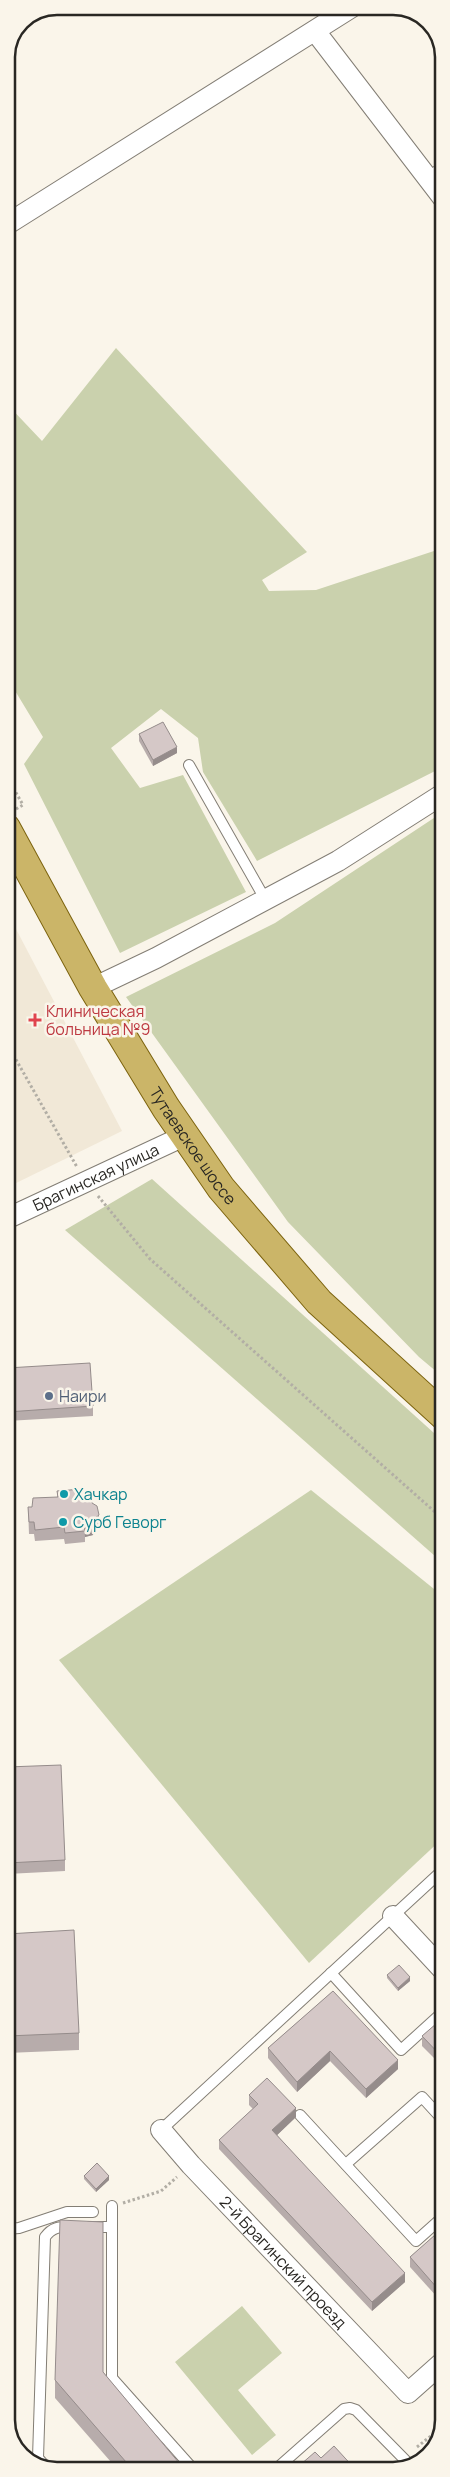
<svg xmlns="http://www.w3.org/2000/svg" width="450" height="2477" font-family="Manrope,sans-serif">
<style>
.built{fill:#f1e8d7}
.green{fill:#cad1ad}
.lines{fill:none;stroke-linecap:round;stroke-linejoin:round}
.service-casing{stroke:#837e75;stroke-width:12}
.minor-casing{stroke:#837e75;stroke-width:22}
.primary-casing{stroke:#7c630e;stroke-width:30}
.path{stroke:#b2aea5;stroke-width:3;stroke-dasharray:2.5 2.5;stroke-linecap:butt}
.service{stroke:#fff;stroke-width:10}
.minor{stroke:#fff;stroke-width:20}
.primary{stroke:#cbb568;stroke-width:28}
.wall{fill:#b7acab}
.shaded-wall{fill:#958c8b}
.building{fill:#d5c8c7;stroke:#958c8b}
.health-dot{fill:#e0444e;stroke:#faf5ea;stroke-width:2}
.service-dot{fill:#5c6f8a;stroke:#faf5ea;stroke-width:2}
.culture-dot{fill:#0f9aa8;stroke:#faf5ea;stroke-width:2}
.labels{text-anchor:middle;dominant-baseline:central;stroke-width:5;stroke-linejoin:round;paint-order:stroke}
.health-label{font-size:16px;fill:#be3a42;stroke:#faf5ea;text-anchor:start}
.street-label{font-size:16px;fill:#292723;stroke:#faf5ea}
.service-label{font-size:16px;fill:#4e5e75;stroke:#faf5ea;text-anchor:start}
.culture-label{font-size:16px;fill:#0d838f;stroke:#faf5ea;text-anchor:start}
.rim{fill:none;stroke:#292723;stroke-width:2.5}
</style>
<rect width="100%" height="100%" fill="#faf5ea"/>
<!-- built -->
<path class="built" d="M6,910L122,1131L6,1188Z"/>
<!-- green -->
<g class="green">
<path d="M116,348L307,552L262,580L269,591L316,590L443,548V767L257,861L203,772L198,738L161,709L111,748L140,788L183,775L246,892L120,953L24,764L43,737L14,689L6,688V403L42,441Z"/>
<path d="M443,812L444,1378L419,1357L288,1222L126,997L275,923Z"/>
<path d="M152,1179L444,1442V1564L65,1230Z"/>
<path d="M311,1490L444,1597V1837L309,1963L59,1660Z"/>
<path d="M242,2306L282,2353L238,2390L276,2435L252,2455L175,2362Z"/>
</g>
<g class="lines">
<defs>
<g id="service">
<path d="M428,176L443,168"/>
<path d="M189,765L265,899"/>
<path d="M331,1973L401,2050L444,2011"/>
<path d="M300,2115L416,2241L444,2216"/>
<path d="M161,2130L444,1869"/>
<path d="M346,2164L422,2097L444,2121"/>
<path d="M112,2206V2378L194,2470"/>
<path d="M90,2227H112"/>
<path d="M7,2229L19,2228L67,2212H93"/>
<path d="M47,2468L38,2458L45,2237C53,2226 60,2227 73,2227"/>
<path d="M275,2470L344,2409L350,2408L356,2410L410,2465"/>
</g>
<g id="minor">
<path d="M315,31L443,198"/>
<path d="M6,225L352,7"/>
<path d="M93,988L156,958L338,861L443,794"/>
<path id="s1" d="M6,1219L184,1136"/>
<path d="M393,1916L444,1971"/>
<path id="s2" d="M161,2130L191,2165L408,2393L444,2361"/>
</g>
<g id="primary">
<path id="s3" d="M6,828L93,988L166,1108L221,1188L319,1302L444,1416"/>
</g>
</defs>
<!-- service casing -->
<use href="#service" class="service-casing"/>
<!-- minor casing -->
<use href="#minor" class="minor-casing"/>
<!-- primary casing -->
<use href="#primary" class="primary-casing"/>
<!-- path -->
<g class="path">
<path d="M6,775L23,805L16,809"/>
<path d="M6,1042L77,1167"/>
<path d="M98,1196L150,1259L444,1520"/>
<path d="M123,2203L161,2191L177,2177"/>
<path d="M417,2447L441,2428"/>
</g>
<!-- service -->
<use href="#service" class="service"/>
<!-- minor -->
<use href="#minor" class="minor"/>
<!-- primary -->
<use href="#primary" class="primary"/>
</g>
<!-- wall -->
<g class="wall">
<path d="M139,734L177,753L153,766L139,741Z"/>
<path d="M7,1368L93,1406V1416L7,1421Z"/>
<path d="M57,1491L83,1494L92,1503L99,1526L94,1530L93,1535L85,1537V1542L65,1544L64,1539L35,1541L34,1534H29L28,1507H32L57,1497Z"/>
<path d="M7,1767L65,1860V1871L7,1874Z"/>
<path d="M444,1893V1918L434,1908V1902Z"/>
<path d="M7,1934L79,2033V2050L7,2053Z"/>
<path d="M387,1975L410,1981L398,1991L387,1978Z"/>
<path d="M333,1991L398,2069L366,2098L330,2061L297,2092L268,2058V2048Z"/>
<path d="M444,2017V2068L422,2046V2036Z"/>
<path d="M249,2095L296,2117L277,2135L405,2282L372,2311L219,2149V2140L253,2109L249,2105Z"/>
<path d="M84,2176L109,2180L96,2192L84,2179Z"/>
<path d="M444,2227V2293L438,2298L410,2267V2257Z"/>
<path d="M103,2372L185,2470H118L55,2398V2380Z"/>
<path d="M321,2458L356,2470H300V2465Z"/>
</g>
<!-- shaded-wall -->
<g class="shaded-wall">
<path d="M400,7L403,8L399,11V8Z"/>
<path d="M177,747V753L153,766V760Z"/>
<path d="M99,1515V1526L94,1530L93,1535L85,1537L84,1526Z"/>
<path d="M410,1977V1981L398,1991V1988Z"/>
<path d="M330,2051V2061L297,2092V2082Z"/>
<path d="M398,2060V2069L366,2098V2089Z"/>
<path d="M296,2108V2117L272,2140V2130Z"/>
<path d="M109,2176V2180L96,2192V2189Z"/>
<path d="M405,2273V2282L372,2311V2302Z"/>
<path d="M444,2284V2293L438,2298V2289Z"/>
</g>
<!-- building -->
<g class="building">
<path d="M163,722L177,747L153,760L139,734Z"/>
<path d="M90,1363L93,1406L7,1412V1368Z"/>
<path d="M82,1489L83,1494L91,1495L92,1503L97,1506L99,1515L94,1519L93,1523L84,1526L85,1531L65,1533L64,1527L35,1530L34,1522H29L28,1507H32L33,1498L58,1497L57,1491Z"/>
<path d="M61,1765L65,1860L7,1863V1767Z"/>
<path d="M444,1893V1911L434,1902Z"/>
<path d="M74,1930L79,2033L7,2036V1934Z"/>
<path d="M399,1965L410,1977L398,1988L387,1975Z"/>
<path d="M333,1991L398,2060L366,2089L330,2051L297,2082L268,2048Z"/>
<path d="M444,2017V2059L422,2036Z"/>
<path d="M267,2078L296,2108L272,2130L405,2273L372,2302L219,2140L258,2104L249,2095Z"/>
<path d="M97,2163L109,2176L96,2189L84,2176Z"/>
<path d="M60,2220L103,2222V2372L185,2470H133L55,2380Z"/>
<path d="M444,2227V2284L438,2289L410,2257Z"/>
<path d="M334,2446L356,2470H305L300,2465L315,2452L321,2458Z"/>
</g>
<!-- markers -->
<path class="health-dot" d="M32.5 1012.5h5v5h5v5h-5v5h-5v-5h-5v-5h5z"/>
<circle class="service-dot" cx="49" cy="1396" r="5"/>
<g class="culture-dot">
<circle cx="64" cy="1494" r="5"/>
<circle cx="63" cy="1522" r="5"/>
</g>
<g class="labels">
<!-- health labels -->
<g class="health-label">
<text x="46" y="1011">Клиническая<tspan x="46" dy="18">больница №9</tspan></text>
</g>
<!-- street labels -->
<g class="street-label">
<text stroke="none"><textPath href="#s3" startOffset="369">Тутаевское шоссе</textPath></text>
<text stroke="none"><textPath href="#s1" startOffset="99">Брагинская улица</textPath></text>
<text stroke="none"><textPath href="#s2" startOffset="180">2-й Брагинский проезд</textPath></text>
</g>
<!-- service labels -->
<g class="service-label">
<text x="59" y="1396">Наири</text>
</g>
<!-- culture labels -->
<g class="culture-label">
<text x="74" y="1494">Хачкар</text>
<text x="73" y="1522">Сурб Геворг</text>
</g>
</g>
<!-- crop -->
<path d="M0 0H450V2477H0ZM57 15H393A42 42 0 0 1 435 57V2420A42 42 0 0 1 393 2462H57A42 42 0 0 1 15 2420V57A42 42 0 0 1 57 15Z" fill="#faf5ea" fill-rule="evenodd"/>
<path class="rim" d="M57 15H393A42 42 0 0 1 435 57V2420A42 42 0 0 1 393 2462H57A42 42 0 0 1 15 2420V57A42 42 0 0 1 57 15Z"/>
</svg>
